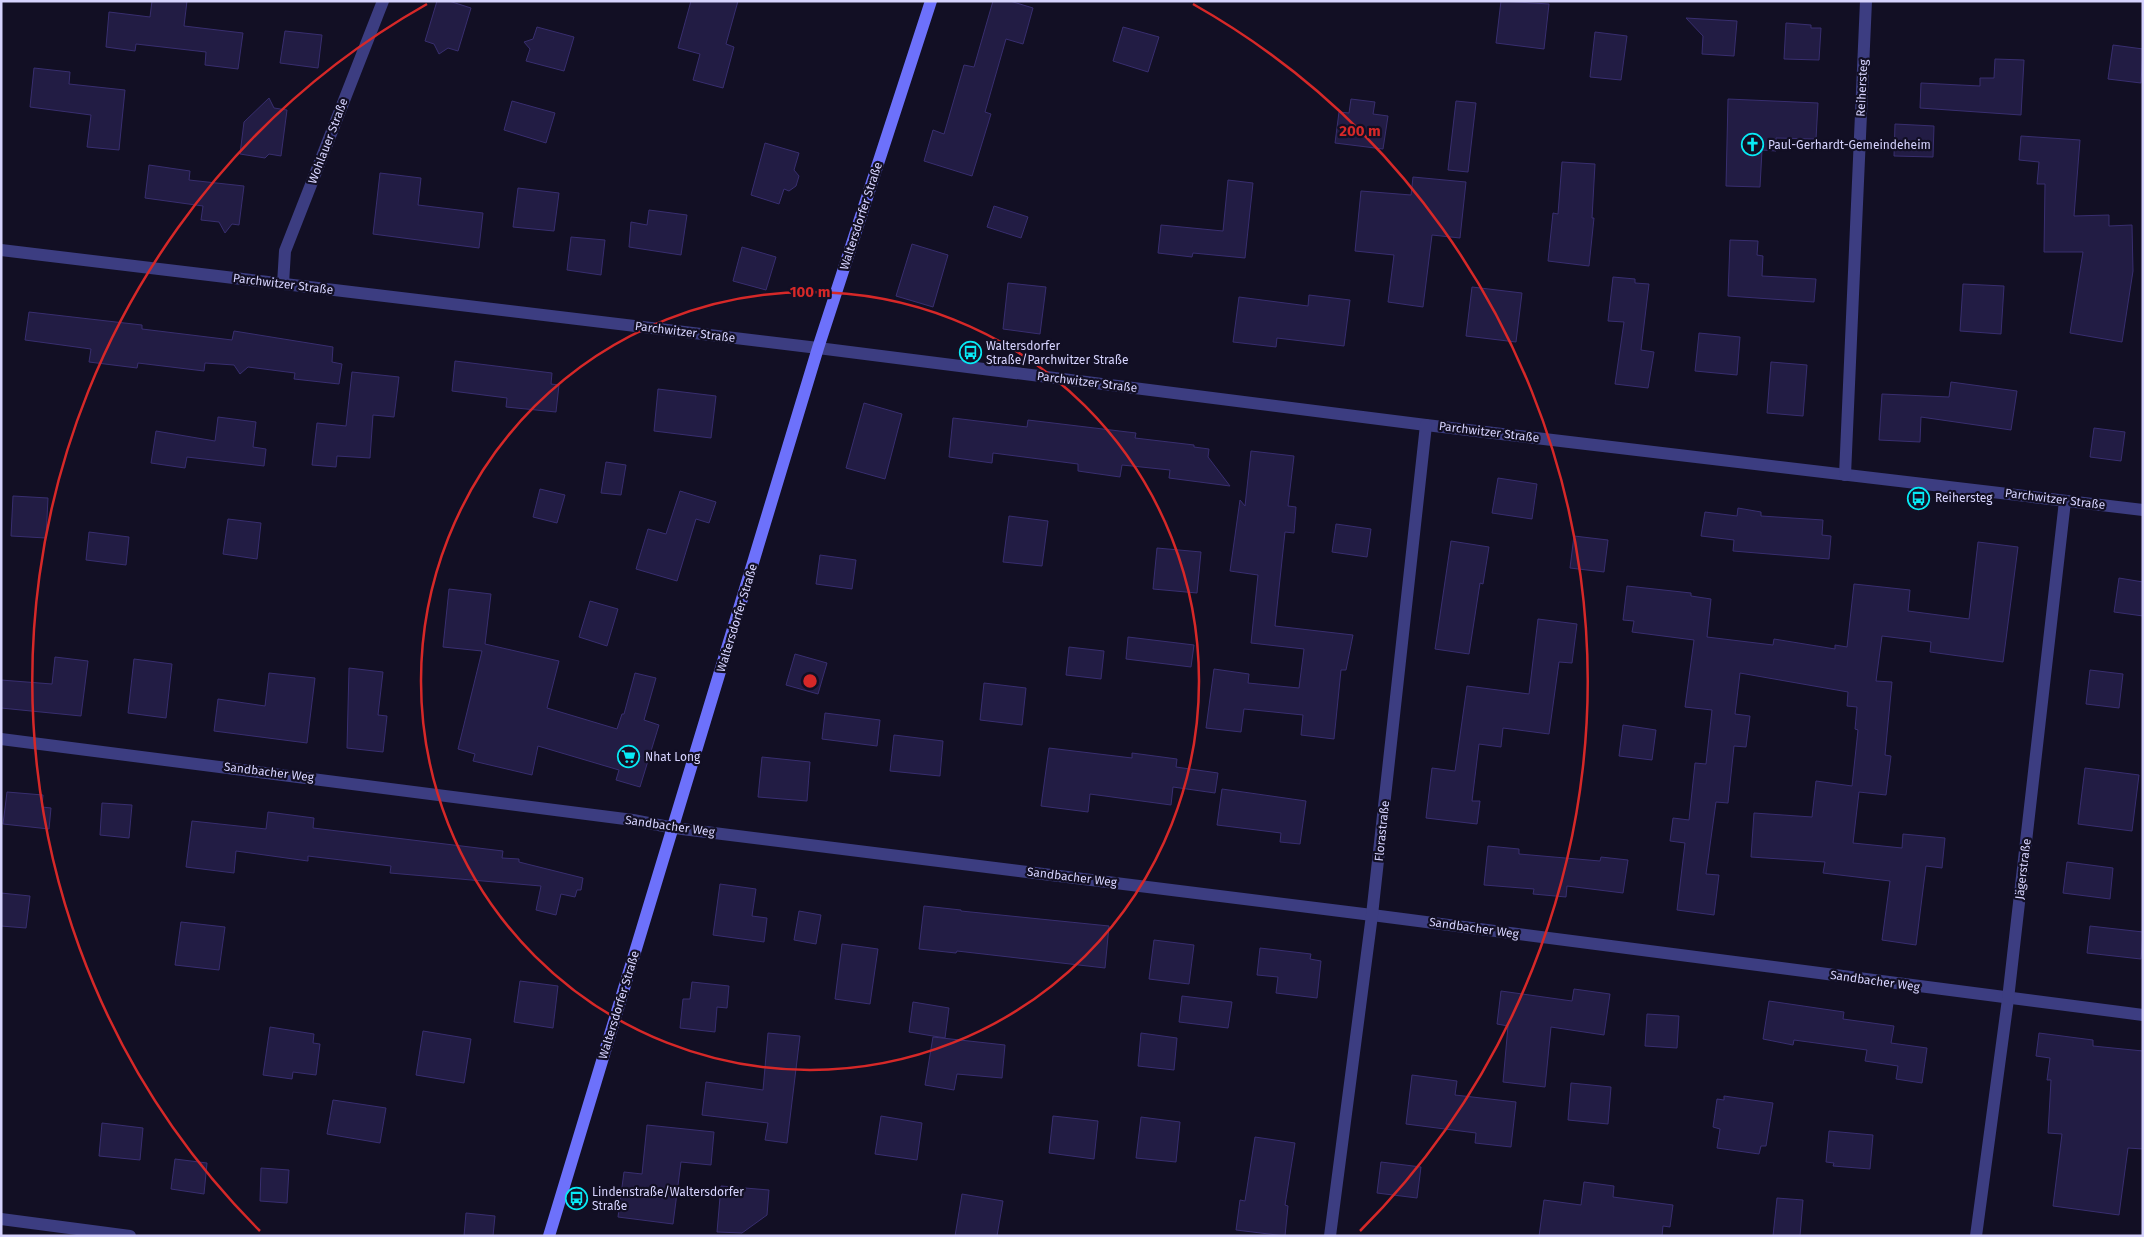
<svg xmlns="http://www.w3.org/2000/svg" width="2144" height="1237" font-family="'Fira Sans',sans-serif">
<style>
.building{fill:#221c44;stroke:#382e6f}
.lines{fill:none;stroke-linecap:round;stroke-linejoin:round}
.street{stroke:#3c3d81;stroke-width:12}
.secondary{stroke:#6d71fb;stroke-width:12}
.ring{fill:none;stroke:#d62828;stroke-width:2.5}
.labels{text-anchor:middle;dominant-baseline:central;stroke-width:4.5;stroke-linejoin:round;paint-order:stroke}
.street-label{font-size:12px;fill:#d6d3fe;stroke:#120f24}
.poi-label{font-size:12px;fill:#d6d3fe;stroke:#120f24;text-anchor:start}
.centre{fill:#d62828;stroke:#120f24;stroke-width:2.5}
.ring-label{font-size:15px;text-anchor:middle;font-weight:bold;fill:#d62828;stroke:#120f24;stroke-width:4.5;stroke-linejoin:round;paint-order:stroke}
</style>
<rect width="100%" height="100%" fill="#120f24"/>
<!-- building -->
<g class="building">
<path d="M152,1H187L184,26L243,33L238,69L205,65L206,52L136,44L135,51L106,47L109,12L150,17Z"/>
<path d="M437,1H449L471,8L458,51L448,48L439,54L434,44L425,41Z"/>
<path d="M691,1H738L726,44L734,47L723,88L693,80L700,54L678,48Z"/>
<path d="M993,1H1010L1033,8L1023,44L1006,39L985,112L991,114L972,176L924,161L933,130L944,134L964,65L974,67Z"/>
<path d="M1501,1L1549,4L1544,49L1496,43Z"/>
<path d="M1686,18L1737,21L1734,56L1702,54L1703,36Z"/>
<path d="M1786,23L1811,25V28H1821L1819,60L1784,59Z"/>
<path d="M537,27L574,37L564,71L526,61L530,49L524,42L533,39Z"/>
<path d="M1123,27L1159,37L1148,72L1113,61Z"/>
<path d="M285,31L322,35L318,68L280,63Z"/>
<path d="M1595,32L1627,36L1621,80L1590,77Z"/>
<path d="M2113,45L2143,49L2141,83L2108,79Z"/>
<path d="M1995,59L2024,60L2021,115L1920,108L1921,83L1980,86V78H1994Z"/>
<path d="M34,68L70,72L69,84L125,90L119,150L87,147L91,115L30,107Z"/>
<path d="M269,98L274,108L287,110L281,156L269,154L265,158L240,154L244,122Z"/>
<path d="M1351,99L1375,102L1373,114L1388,116L1383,149L1335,143L1339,112L1349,113Z"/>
<path d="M1728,99L1818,103L1816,139L1776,138V151L1762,150L1760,187L1726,186Z"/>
<path d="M512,101L555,113L546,143L504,130Z"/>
<path d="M1456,101L1476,103L1468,172L1448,170Z"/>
<path d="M1895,124L1934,126L1933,157L1894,156Z"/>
<path d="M2021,136L2080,140L2074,216L2109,215V226L2132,225L2133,271L2122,342L2070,333L2083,252H2044L2045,184H2037L2039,162L2019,160Z"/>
<path d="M765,143L799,153L794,170L799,176L796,186L789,191L784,189L779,204L751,195Z"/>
<path d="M1562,162L1595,164L1592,218H1594L1589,266L1548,261L1553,213L1558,214Z"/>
<path d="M149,165L190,171L189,180L244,186L239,225L232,224L225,233L219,222L201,220L203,206L145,198Z"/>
<path d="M380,173L421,178L418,205L483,213L479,248L373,234Z"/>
<path d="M1413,177L1466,182L1460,238L1432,235L1423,307L1388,302L1394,255L1355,251L1361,191L1411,195Z"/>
<path d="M1228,180L1253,183L1245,258L1193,253L1192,257L1158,253L1161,225L1223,231Z"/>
<path d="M518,188L559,193L554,231L513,227Z"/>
<path d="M994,206L1028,217L1021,238L987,227Z"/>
<path d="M649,210L687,215L681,255L629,247L631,222L647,225Z"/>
<path d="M571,237L605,240L601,275L567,270Z"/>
<path d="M1730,240L1758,241L1757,255L1763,256L1762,276L1816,279L1814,302L1728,296Z"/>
<path d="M912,244L948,255L933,307L896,296Z"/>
<path d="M742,247L776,257L766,290L733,281Z"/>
<path d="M1613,277L1635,279V283L1649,284L1641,350L1654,352L1648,388L1615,384L1624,322L1608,321Z"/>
<path d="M1008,283L1046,287L1040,334L1003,329Z"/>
<path d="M1963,284L2004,286L2001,334L1960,331Z"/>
<path d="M1472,287L1522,293L1516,342L1466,336Z"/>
<path d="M1309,295L1350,300L1344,346L1277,338L1276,347L1233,342L1239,297L1308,306Z"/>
<path d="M29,312L142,325V329L232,340L234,331L333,347L332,362L342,364L339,384L294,379L295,373L248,367L240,374L234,365L205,363L204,371L138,363L137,368L89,362L91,349L25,340Z"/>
<path d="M1699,333L1740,337L1737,375L1695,371Z"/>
<path d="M455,361L552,373L551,384L559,385L556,412L506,407L507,398L452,391Z"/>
<path d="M1771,362L1807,365L1803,416L1767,413Z"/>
<path d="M352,372L399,377L394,417L373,415L370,458L337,456L336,467L312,465L317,423L346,426Z"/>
<path d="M1951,382L2017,391L2011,430L1921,417L1920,442L1879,440L1882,394L1949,397Z"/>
<path d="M658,389L716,396L711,438L654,431Z"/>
<path d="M864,403L902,414L885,479L846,468Z"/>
<path d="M218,417L256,422L253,447L266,449L264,466L187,457L185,468L151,463L156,431L215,441Z"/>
<path d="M953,418L1027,427L1028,420L1136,433L1135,438L1194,445V447L1209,449L1208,457L1230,486L1169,478L1170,470L1122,465L1120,477L1078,471V464L993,453L992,463L949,457Z"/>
<path d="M2094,428L2125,432L2121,461L2090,457Z"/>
<path d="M1251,451L1294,456L1288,506L1296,507L1294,533L1285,532L1275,626L1353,635L1346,670H1341L1334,739L1301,735L1303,715L1244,709L1241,732L1206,728L1214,669L1249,674L1248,683L1299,688L1304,649L1251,643L1258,575L1230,571L1240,500L1245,506Z"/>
<path d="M606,462L626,465L621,495L601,493Z"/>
<path d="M1498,478L1537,484L1532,519L1492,513Z"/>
<path d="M540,489L565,495L557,523L533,517Z"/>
<path d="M680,491L716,502L709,523L696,519L677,581L636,569L648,529L666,534Z"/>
<path d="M13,496L48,498L46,538L11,536Z"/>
<path d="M1738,508L1761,512V516L1823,520L1822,535L1831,536L1829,559L1733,551L1734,540L1701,536L1705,512L1737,516Z"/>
<path d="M1009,516L1048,521L1042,566L1003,562Z"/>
<path d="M228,519L261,523L257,559L223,554Z"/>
<path d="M1336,524L1371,529L1367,557L1332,552Z"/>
<path d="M89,532L129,537L126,565L86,560Z"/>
<path d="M1574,536L1608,540L1604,572L1570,568Z"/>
<path d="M1451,541L1489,547L1483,584L1480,583L1469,654L1435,649Z"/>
<path d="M1978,542L2018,547L2003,662L1930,652L1931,642L1882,636L1876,681L1892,682L1885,755L1891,756L1886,795L1859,792L1853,843L1902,848L1903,834L1945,838L1942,868L1926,866L1916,945L1882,940L1890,881L1823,873L1825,862L1751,857L1754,813L1812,817L1816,781L1852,786L1858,730L1855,729L1857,707L1847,706L1848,692L1740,673L1735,714L1750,716L1746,747L1734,746L1728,803L1716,802L1706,874L1719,875L1714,915L1677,910L1685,843L1670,841L1673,818L1689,820L1695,763L1706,764L1712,710L1685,707L1694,640L1632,632L1634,621L1623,620L1627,586L1691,593V596L1711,599L1707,637L1773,645L1774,639L1835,649V645L1847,647L1854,584L1910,590L1908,611L1969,619Z"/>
<path d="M1157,548L1201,552L1197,593L1153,589Z"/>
<path d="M820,555L856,560L852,589L816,584Z"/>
<path d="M2119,578L2143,582V616L2114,612Z"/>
<path d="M449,589L491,594L485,644L559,661L547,708L617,729L622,714H624L635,673L656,678L644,720L659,725L640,787L616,780L619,770L538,746L532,775L473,761L475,754L458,749L482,651L443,647Z"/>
<path d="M590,601L618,609L607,646L579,637Z"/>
<path d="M1538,619L1577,624L1572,663L1559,662L1549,734L1503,728L1501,747L1479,744L1472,801H1480L1477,824L1426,818L1432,768L1455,771L1467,686L1529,694Z"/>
<path d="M1128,637L1194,645L1191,667L1126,659Z"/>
<path d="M1069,647L1104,651L1101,679L1066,675Z"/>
<path d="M795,654L827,663L818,694L786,685Z"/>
<path d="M55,657L88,661L81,716L1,708V680L52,684Z"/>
<path d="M134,659L172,664L166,718L128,713Z"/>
<path d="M349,668L383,672L378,715L387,716L383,752L347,748Z"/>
<path d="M2090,670L2123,674L2119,708L2086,704Z"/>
<path d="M269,673L315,678L307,743L214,731L218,699L265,706Z"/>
<path d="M984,683L1026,688L1022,725L980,720Z"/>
<path d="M825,713L880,720L877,746L822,739Z"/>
<path d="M1623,725L1656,730L1652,760L1619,756Z"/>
<path d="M894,735L943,741L940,776L890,771Z"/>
<path d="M1049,748L1132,758V753L1177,759L1176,767L1218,773L1215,793L1173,787L1171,805L1090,794L1088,812L1041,806Z"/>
<path d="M762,757L810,762L807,801L758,797Z"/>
<path d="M2085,768L2139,775L2132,831L2078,824Z"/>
<path d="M1222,789L1306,801L1300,844L1280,842L1281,833L1217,825Z"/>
<path d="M7,792L43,795L42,807L51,808L49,829L3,824Z"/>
<path d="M102,803L132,805L129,838L100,835Z"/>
<path d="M268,812L314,818L313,828L503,851L502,858L519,859V862L583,878L581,890H577L575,897L561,894L556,915L536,910L541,886L390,873L391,866L308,856V861L236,851L234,873L186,867L192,821L266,829Z"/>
<path d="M1488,846L1519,849V854L1600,861L1601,857L1628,860L1623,893L1567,886L1566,897L1533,894L1534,889L1484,885Z"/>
<path d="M2067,862L2113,868L2110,899L2063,893Z"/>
<path d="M720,884L756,889L752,916L767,918L764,942L713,935Z"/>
<path d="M1,893L30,896L26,928L1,926Z"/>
<path d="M924,906L961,910V911L1109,926L1105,968L957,951L956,953L919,949Z"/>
<path d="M799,911L821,915L816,944L794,940Z"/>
<path d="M181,922L225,927L219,970L175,965Z"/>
<path d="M2090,926L2143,932L2141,959L2087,953Z"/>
<path d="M1154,940L1194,945L1189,984L1149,979Z"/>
<path d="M842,944L878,949L870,1004L835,999Z"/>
<path d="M1260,948L1311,954L1310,959L1321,961L1317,998L1276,993L1278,977L1257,975Z"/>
<path d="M520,981L558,986L553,1028L514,1022Z"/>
<path d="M692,982L729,986L727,1008L717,1007L715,1032L680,1028L683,999H690Z"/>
<path d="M1574,989L1610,994L1604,1035L1551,1027L1545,1087L1503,1082L1508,1026L1497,1024L1501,991L1572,1001Z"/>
<path d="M1182,996L1232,1002L1228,1028L1179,1022Z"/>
<path d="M1769,1001L1844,1012L1843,1019L1894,1026L1891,1043L1927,1048L1922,1083L1896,1079L1898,1066L1865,1061L1867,1050L1794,1040L1793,1045L1763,1039Z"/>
<path d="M913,1002L949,1008L945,1038L909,1032Z"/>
<path d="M1647,1014L1679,1016L1677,1048L1645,1046Z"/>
<path d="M270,1027L314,1034L313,1043L320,1044L316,1075L293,1072L292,1079L263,1075Z"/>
<path d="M423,1031L471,1039L464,1083L416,1075Z"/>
<path d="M768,1033L800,1036L787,1143L765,1140L768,1123L702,1115L706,1082L763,1090Z"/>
<path d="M1141,1033L1177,1038L1174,1070L1138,1066Z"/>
<path d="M2039,1033L2093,1040V1046L2143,1051V1149L2128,1148L2119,1215L2053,1206L2062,1134L2048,1133L2051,1080H2047L2050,1058L2036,1056Z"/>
<path d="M933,1037L1005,1045L1002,1078L957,1074L954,1090L925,1085Z"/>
<path d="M1412,1075L1457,1081L1455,1095L1516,1102L1511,1147L1475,1143L1476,1133L1406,1124Z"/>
<path d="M1571,1083L1611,1087L1608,1124L1568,1120Z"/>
<path d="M1724,1096L1773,1103L1766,1146H1761L1759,1154L1717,1148L1720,1129L1713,1127L1717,1099L1724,1100Z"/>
<path d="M333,1100L386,1108L380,1143L327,1134Z"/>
<path d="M881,1116L922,1123L917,1160L875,1154Z"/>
<path d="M1053,1116L1098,1121L1094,1159L1049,1153Z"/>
<path d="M1141,1117L1180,1122L1176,1162L1136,1158Z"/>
<path d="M102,1123L143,1128L140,1160L99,1156Z"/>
<path d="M647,1125L714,1132L711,1165L681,1162L673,1224L618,1217L624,1172L642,1174Z"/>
<path d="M1829,1131L1873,1135L1870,1169L1833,1166L1834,1163L1826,1162Z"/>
<path d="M1255,1137L1295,1143L1285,1205L1288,1206L1285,1236L1236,1230L1240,1200L1245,1201Z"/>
<path d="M175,1159L207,1163L204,1194L171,1189Z"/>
<path d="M1381,1162L1421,1167L1417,1198L1377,1193Z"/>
<path d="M261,1168L289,1170L287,1203L260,1201Z"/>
<path d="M1584,1182L1614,1186L1613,1197L1673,1205L1670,1227L1663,1226L1662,1236H1539L1544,1200L1581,1205Z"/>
<path d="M721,1186L769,1190L767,1215L742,1233L717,1232Z"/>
<path d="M962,1194L1003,1201L997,1236H955Z"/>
<path d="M1777,1198L1803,1200L1800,1236H1773Z"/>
<path d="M466,1213L495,1216L493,1236H464Z"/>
</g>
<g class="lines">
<!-- street -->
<g class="street">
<path d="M1,250L818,348L1426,425L2143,510"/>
<path d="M283,284L285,251L383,1"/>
<path d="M1845,475L1866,1"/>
<path d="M1,739L633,820L674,828L1372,915L2143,1015"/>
<path d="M1,1219L130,1236"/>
<path d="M1330,1236L1372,915L1426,425"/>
<path d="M1976,1236L2008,999L2065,501"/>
</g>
<!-- secondary -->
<path class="secondary" d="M549,1236L818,348L931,1"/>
</g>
<!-- distance rings -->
<g class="ring">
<circle cx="810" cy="681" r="389"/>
<path d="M260 1231A778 778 0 0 1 427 4M1193 4A778 778 0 0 1 1360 1231"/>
</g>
<!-- icons -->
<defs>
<symbol id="church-ring" viewBox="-11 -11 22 22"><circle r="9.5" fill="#120f24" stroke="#08eaf5" stroke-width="1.5"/><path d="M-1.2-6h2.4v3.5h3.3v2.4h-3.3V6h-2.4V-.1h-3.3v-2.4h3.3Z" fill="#08eaf5"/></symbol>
<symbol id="bus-ring" viewBox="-11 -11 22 22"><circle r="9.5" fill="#120f24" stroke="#08eaf5" stroke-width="1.5"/><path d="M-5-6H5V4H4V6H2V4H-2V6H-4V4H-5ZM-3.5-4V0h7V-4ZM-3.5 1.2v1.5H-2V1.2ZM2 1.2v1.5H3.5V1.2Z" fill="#08eaf5"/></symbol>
<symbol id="supermarket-ring" viewBox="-11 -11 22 22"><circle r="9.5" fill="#120f24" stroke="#08eaf5" stroke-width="1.5"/><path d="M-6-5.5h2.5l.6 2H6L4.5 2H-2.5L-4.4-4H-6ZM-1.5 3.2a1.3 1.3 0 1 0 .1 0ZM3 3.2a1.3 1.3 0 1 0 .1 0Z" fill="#08eaf5"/></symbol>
</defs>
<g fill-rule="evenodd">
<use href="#church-ring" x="1740" y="132" width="25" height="25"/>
<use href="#bus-ring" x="958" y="340" width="25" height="25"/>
<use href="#bus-ring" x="1906" y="486" width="25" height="25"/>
<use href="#supermarket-ring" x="616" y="744" width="25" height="25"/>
<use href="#bus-ring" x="564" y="1186" width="25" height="25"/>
</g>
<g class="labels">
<!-- street labels -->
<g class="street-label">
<text transform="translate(1862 88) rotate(-87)">Reihersteg</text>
<text transform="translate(328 141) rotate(-69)">Wohlauer Straße</text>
<text transform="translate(861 216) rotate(-72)">Waltersdorfer Straße</text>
<text transform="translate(283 284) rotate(7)">Parchwitzer Straße</text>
<text transform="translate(685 332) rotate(7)">Parchwitzer Straße</text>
<text transform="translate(1087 382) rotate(7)">Parchwitzer Straße</text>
<text transform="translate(1489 432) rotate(7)">Parchwitzer Straße</text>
<text transform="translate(2055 499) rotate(7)">Parchwitzer Straße</text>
<text transform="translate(737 618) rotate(-73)">Waltersdorfer Straße</text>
<text transform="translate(269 772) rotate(7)">Sandbacher Weg</text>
<text transform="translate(670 826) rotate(8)">Sandbacher Weg</text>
<text transform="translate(1382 831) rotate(-84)">Florastraße</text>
<text transform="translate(2023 869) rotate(-83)">Jägerstraße</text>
<text transform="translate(1072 877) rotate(7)">Sandbacher Weg</text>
<text transform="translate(1474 928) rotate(8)">Sandbacher Weg</text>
<text transform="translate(1875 981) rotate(8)">Sandbacher Weg</text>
<text transform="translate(619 1005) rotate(-73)">Waltersdorfer Straße</text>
</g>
<!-- poi labels -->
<g class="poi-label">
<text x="1768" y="145">Paul-Gerhardt-Gemeindeheim</text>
<text x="986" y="346">Waltersdorfer<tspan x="986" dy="14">Straße/Parchwitzer Straße</tspan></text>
<text x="1935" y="498">Reihersteg</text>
<text x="645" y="757">Nhat Long</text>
<text x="592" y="1192">Lindenstraße/Waltersdorfer<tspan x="592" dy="14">Straße</tspan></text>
</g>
</g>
<circle cx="810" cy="681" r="8" class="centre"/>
<g class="ring-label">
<text x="1360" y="136">200 m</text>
<text x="810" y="297">100 m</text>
</g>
<!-- border -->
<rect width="2144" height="1237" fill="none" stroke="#d6d3fe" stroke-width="5"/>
</svg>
